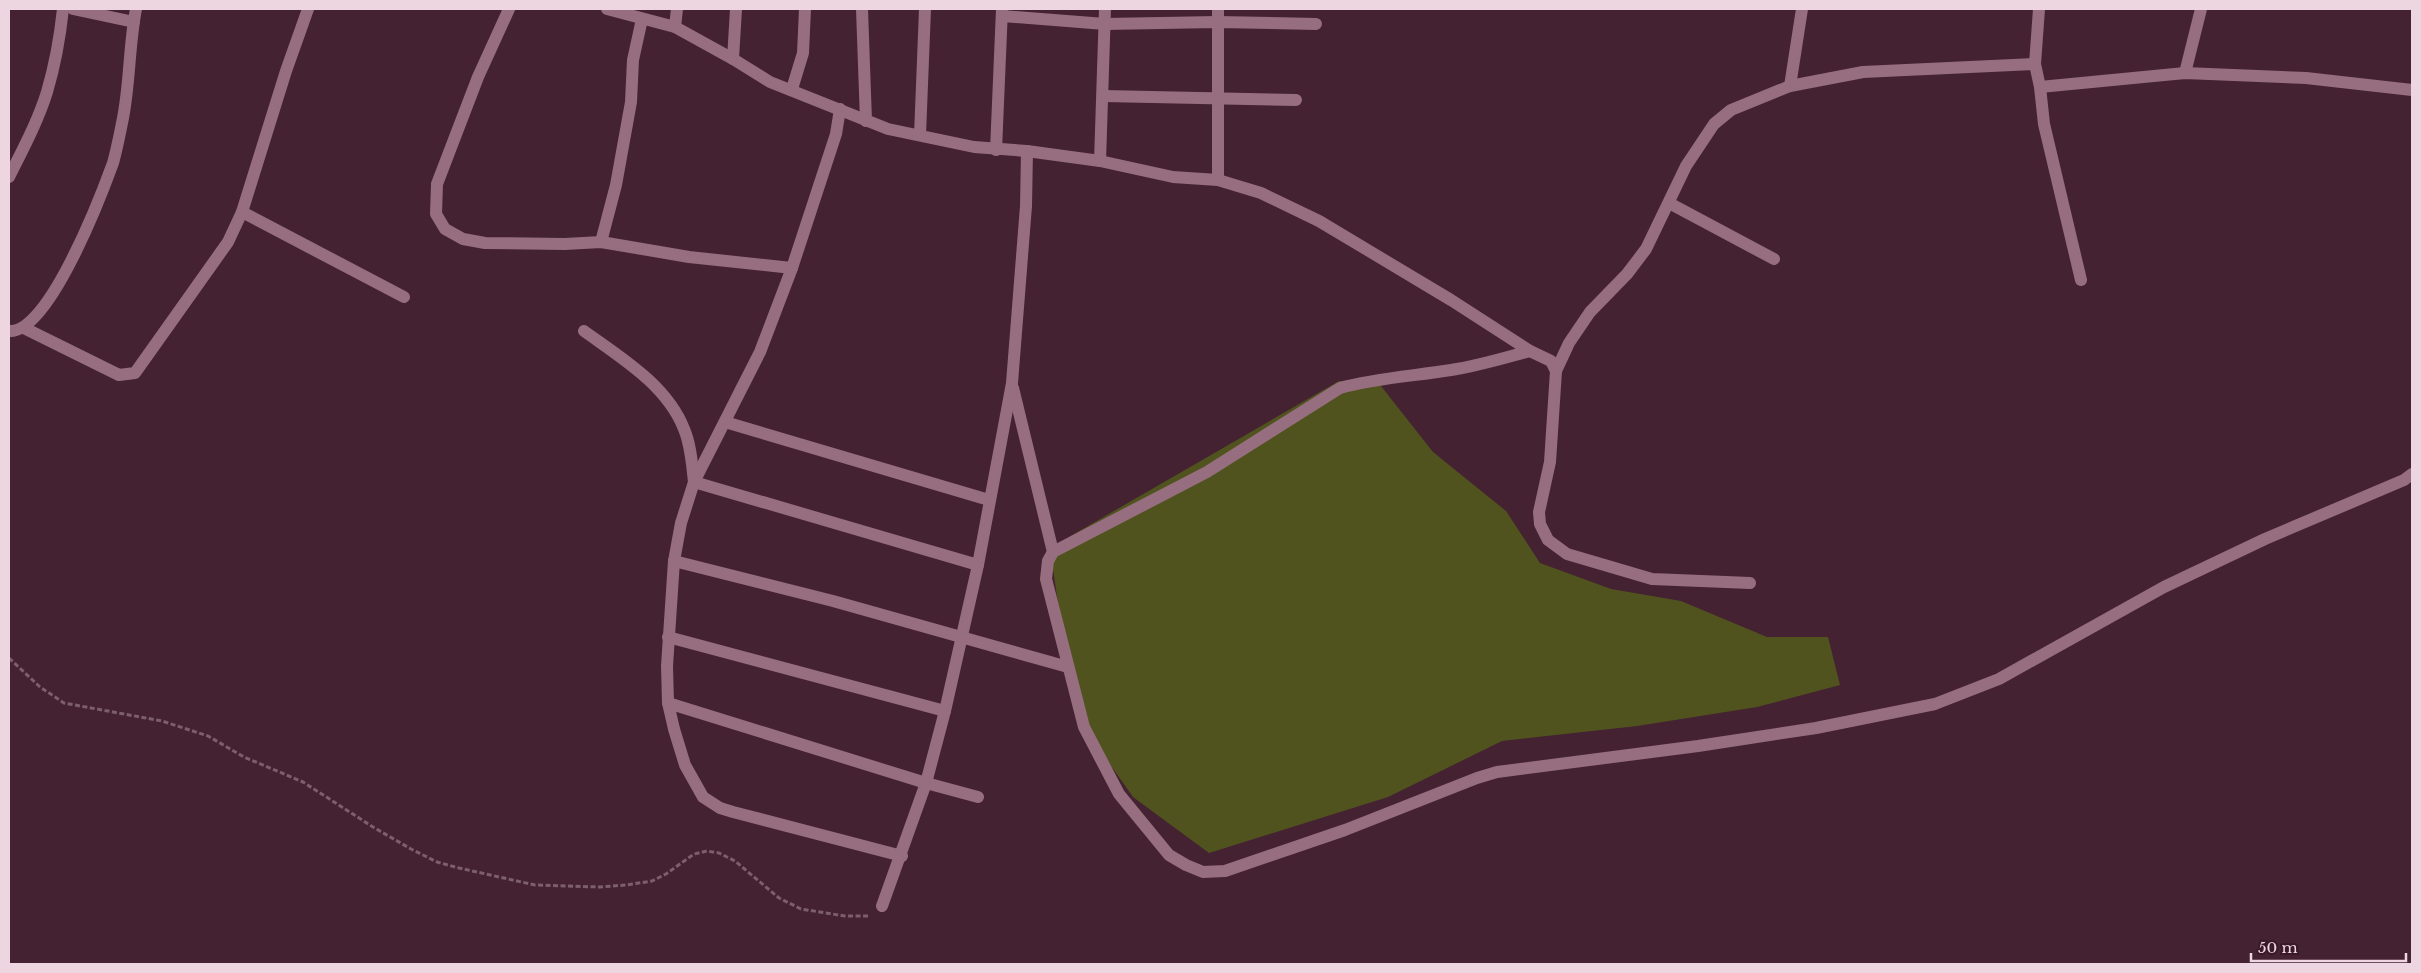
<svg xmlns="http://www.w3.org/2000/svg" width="2421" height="973" font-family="'Libre Baskerville',serif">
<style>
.green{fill:#51531f}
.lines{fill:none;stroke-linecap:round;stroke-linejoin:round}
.path{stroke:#7d5e6c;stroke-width:3;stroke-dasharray:5 2.5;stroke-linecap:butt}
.minor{stroke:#966e7f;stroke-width:12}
</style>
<rect width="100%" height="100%" fill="#442232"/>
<!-- green -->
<path class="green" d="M1339,381H1377L1433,452L1506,511L1540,563L1611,589L1681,601L1767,637H1828L1840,685L1757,707L1637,726L1502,741L1388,797L1209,853L1133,797L1095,743L1063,638L1052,562L1069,537Z"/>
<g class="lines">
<!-- path -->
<path class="path" d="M9,658L40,687L64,703L162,721L208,736L244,757L303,782L373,827L411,849L437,862L459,868L535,885L600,887L626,885L652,881L666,874L694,854L707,851L719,853L735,861L779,898L801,909L845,916H870"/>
<!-- minor -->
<g class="minor">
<path d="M73,9L134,22"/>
<path d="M509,9L478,77L437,184L436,214L445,229L463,239L485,243L565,244L601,242L689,257L792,268"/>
<path d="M607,9L675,27L733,59L770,82L888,129L974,147L1027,151L1100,161L1173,177L1218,180L1261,193L1319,221L1451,300L1530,351L1551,361L1556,371"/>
<path d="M862,9L866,121"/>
<path d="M1218,9V180"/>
<path d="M2039,9L2035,64L2040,87L2044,124L2081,280"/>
<path d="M1002,16L1105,24L1217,22L1316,24"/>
<path d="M675,27L677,9"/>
<path d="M733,59L736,9"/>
<path d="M2185,73L2201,9"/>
<path d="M1790,86L1802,9"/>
<path d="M2040,87L2185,73L2306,78L2412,90"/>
<path d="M792,89L803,53L805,9"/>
<path d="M1103,96L1296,100"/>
<path d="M840,109L836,134L792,268L760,352L694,482L681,523L674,561L667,666L668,703L674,729L685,765L703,797L720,808L733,812L902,856"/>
<path d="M920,135L925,9"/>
<path d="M996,150L1002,9"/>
<path d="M1100,161L1105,9"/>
<path d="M9,177C23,149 38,121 47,92C55,65 60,37 63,9"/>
<path d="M1669,203L1774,259"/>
<path d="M242,212L404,297"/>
<path d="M601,242L616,185L631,102L633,60L642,19"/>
<path d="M24,328L119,375L135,373L228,242L242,212L286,71L308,9"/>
<path d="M9,331C48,335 101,196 113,163C117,149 120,133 123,118C130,82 129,45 136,9"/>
<path d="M584,331C620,357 667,385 684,429C691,445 692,465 694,482L978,565"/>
<path d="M1530,351C1504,358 1478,366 1451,370C1414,376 1376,378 1340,388L1207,472L1053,552L1048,561L1046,579L1084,727L1119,794L1169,855L1186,865L1203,872L1225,871L1345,830L1477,778L1497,772L1698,746L1816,728L1935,704L1999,679L2164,587L2265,539L2404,480L2412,474"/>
<path d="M1013,388L1053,552"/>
<path d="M725,422L989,500"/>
<path d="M674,561L833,601L1068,667"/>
<path d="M1750,583L1652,579L1567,554L1548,540L1540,524L1539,512L1550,462L1556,371L1569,343L1590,312L1627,274L1646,249L1686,166L1714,124L1731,110L1790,86L1863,72L2035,64"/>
<path d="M668,637L945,711"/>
<path d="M668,703L926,783L978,797"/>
<path d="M882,906L926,783L945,711L978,565L1012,383L1026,206L1027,151"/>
</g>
</g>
<!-- border -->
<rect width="2421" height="973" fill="none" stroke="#edd6df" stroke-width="20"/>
<!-- scale -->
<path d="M2251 953v8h155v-8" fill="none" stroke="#edd6df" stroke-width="2.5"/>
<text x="2258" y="953" font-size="15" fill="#edd6df" stroke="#391828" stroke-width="4" paint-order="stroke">50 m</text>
</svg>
